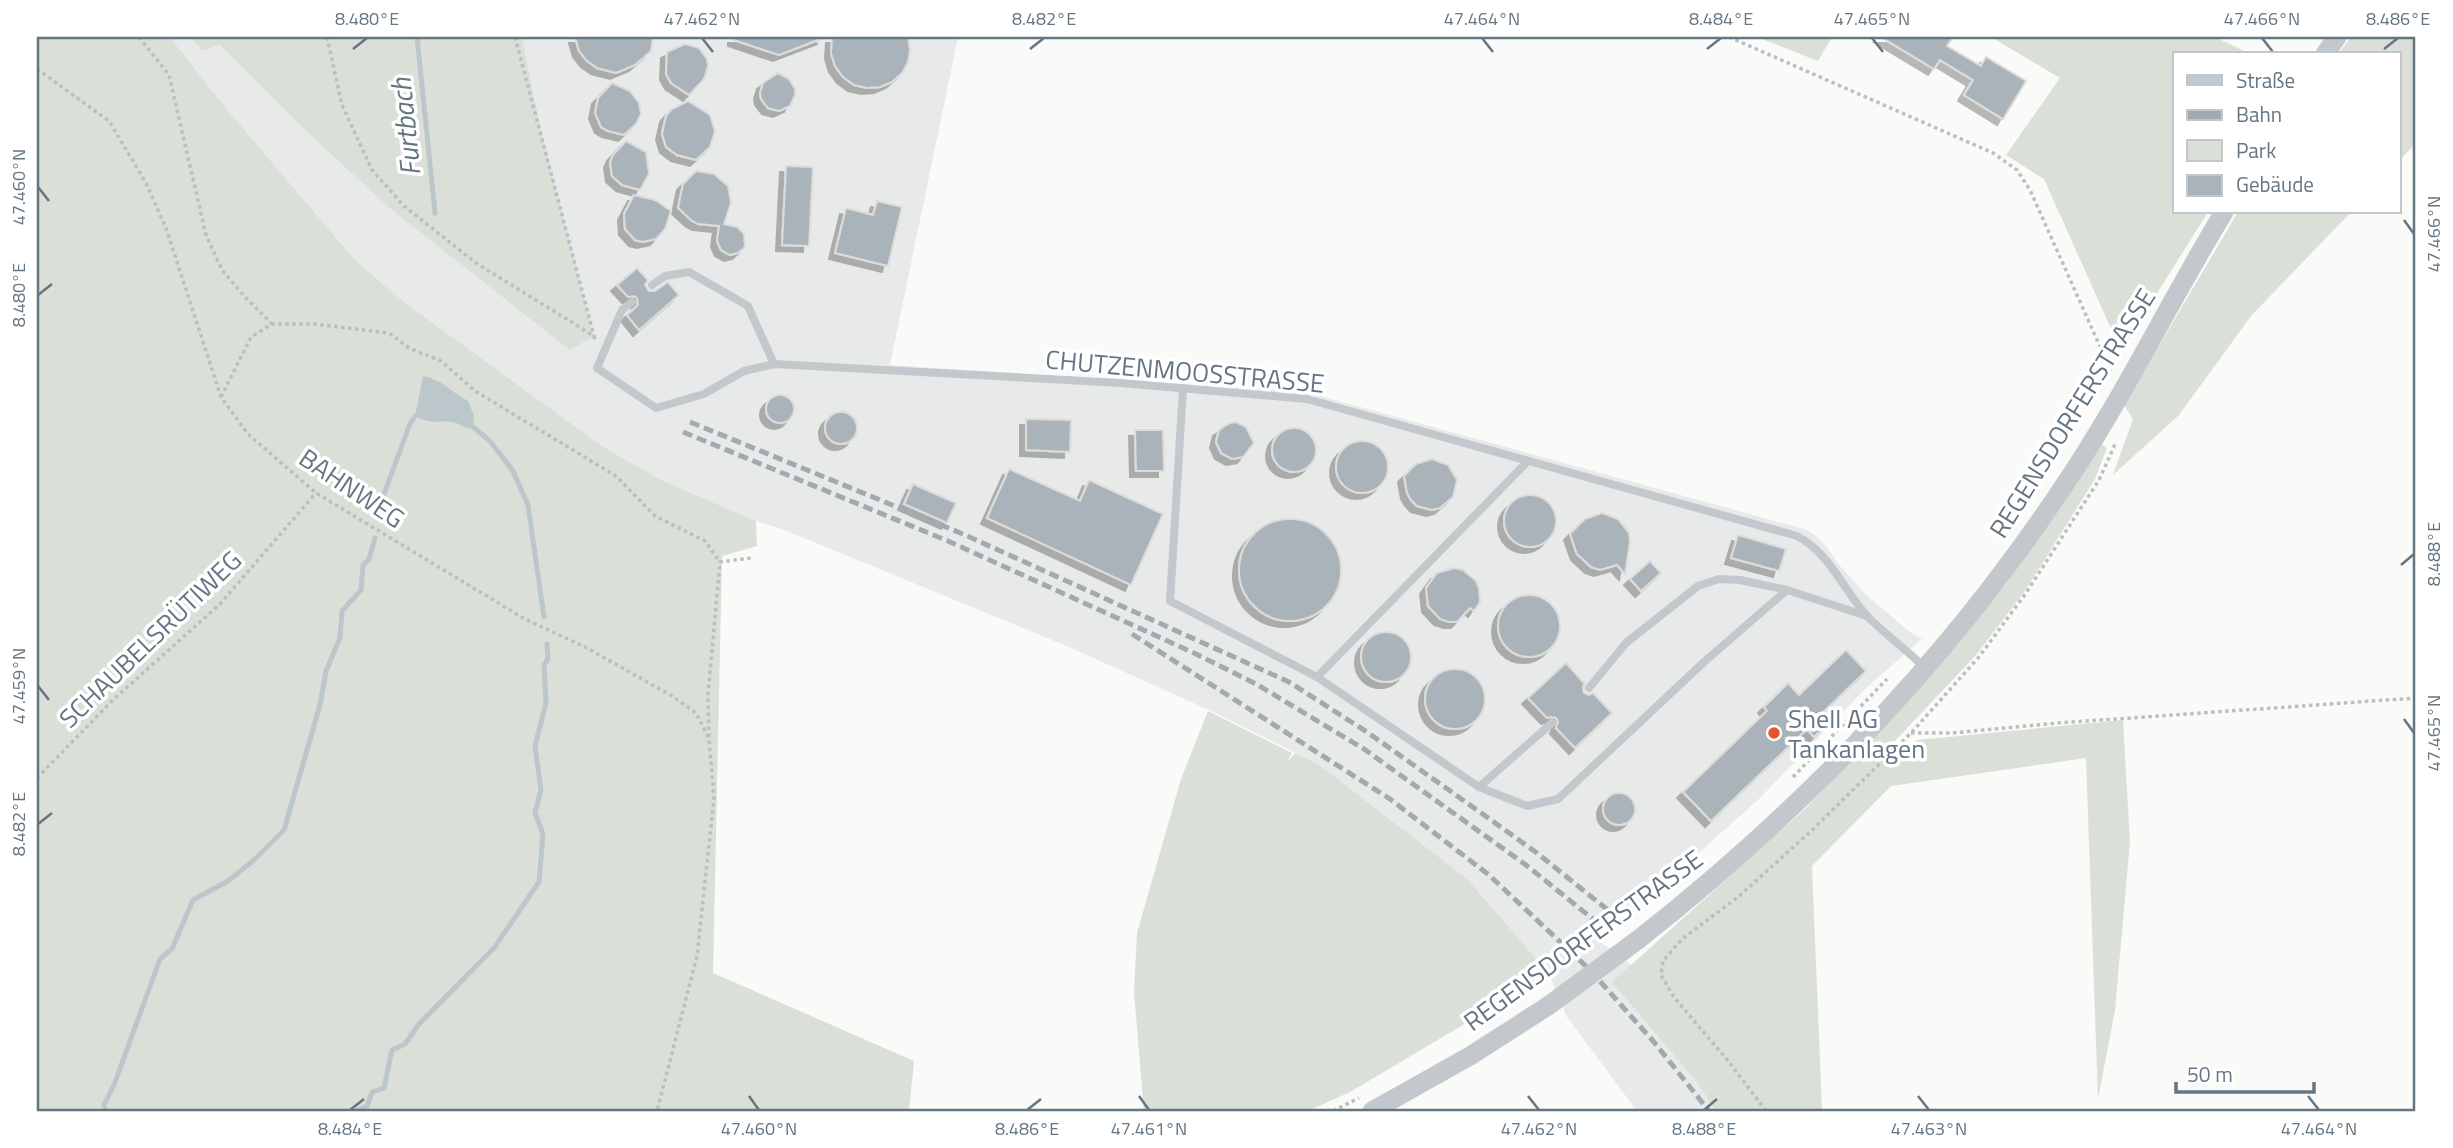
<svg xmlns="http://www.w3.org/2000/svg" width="2453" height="1148" font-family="'Titillium Web',sans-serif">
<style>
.built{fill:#e8e9e9}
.green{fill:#dadfd7}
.water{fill:#bbc7cb}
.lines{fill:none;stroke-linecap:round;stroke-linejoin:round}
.stream{stroke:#bbc7cb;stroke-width:5}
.building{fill:#aab3b9;stroke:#dcdcda;stroke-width:2;filter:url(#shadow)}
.path{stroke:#bbbfc2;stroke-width:3.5;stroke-dasharray:3.5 3.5;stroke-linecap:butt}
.service{stroke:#c3c8cc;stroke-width:8}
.tertiary{stroke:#c3c8cc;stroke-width:19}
.rail{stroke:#a2aab0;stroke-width:5;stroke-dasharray:10 5;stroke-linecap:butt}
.tertiary-bridge{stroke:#c3c8cc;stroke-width:19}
.ticks{fill:none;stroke:#657683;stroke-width:2.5}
.poi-dot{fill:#e4572e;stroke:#fff;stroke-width:2.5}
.labels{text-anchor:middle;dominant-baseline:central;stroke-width:7;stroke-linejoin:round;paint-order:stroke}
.street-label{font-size:26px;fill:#657683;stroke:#fff}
.poi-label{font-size:26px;fill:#657683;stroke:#fff;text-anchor:start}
.water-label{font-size:28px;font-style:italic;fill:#60757c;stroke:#fff}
.neatline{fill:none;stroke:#657683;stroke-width:2.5}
.ticks-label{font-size:18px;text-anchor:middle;fill:#657683}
</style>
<defs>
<filter id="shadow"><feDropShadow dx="-6" dy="6" stdDeviation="0" flood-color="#0004"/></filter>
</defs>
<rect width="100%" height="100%" fill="#fafaf8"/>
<!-- built -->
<path class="built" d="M170,37H191L202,51L220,45L307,132L387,206L541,131L522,37H958L890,365L1306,392L1804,529L1812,533L1826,546L1840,566L1866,595L1910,632L1922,639L1866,688L1760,798L1703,849L1594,937L1637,969L1758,1111H1637L1567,1017L1549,974L1467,881L1318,764L1209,710L1069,647L782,529L756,521L661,480L602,446L404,302L355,260L225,107Z"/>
<!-- green -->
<g class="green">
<path d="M37,37H170L225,107L355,260L404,302L602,446L661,480L756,521L757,546L722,556L713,973L914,1061L909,1111H37Z"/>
<path d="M191,37H522L541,131L594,336L570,350L387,206L307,132L220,45L202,51Z"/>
<path d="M1757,37H1832L1818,61Z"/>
<path d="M1991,37H2215L2250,54H2175V212H2208L2121,351L2044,179L2006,155L2060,78Z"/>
<path d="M2351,37H2416V143L2399,161V54H2338Z"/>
<path d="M2238,212H2351L2251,316L2179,415L2113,475L2133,419L2124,405Z"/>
<path d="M2102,444L2107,448L2095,479L2025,591L1976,655L1895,741L1894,758L1917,740L2123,720L2130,842L2115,1010L2098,1099L2086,758L1891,786L1812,866L1822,1111H1716L1697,1082L1612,982L1804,810L1911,698L2007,583Z"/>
<path d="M1208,711L1292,753L1287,763L1295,753L1318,764L1467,879L1549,974L1350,1092L1308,1111H1144L1134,993L1137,933L1181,779Z"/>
</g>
<!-- water -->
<path class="water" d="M423,376C441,379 451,392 468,401L474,416L473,427L466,428C446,415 436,428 415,416Z"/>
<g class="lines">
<!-- stream -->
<g class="stream">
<path d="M417,37L435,213"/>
<path d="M473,427L490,441L513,471L528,505L544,617"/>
<path d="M378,510L410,424L415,416"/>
<path d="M105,1111L104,1105L114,1085L160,959L172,949L193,900L228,881L254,860L284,830L320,705L326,671L340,638L342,611L361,590L363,565L369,559L375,538"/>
<path d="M356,1111L367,1106L372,1092L384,1088L392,1050L405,1044L419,1024L494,948L539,882L543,834L535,813L541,790L535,746L546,703L544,665L548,659L547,644"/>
</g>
</g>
<!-- building -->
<g class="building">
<path d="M575,37H653L651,51L635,65L616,73L597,68L587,61L579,51Z"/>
<path d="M734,37H822L823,38L779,55L734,40Z"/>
<path d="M832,37H908L910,50L908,62L902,73L892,82L880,87L867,88L854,85L843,77L835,66L831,53Z"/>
<path d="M1881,37H1953L1947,46L1981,66L1986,57L2026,81L2003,119L1964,95L1973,80L1940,60L1934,69Z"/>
<path d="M685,44L699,48L707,59L708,66L704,79L689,95L671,83L666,74L667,52Z"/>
<path d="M778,73L789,79L795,89V95L790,106L779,111L768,108L761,99L760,93L763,83Z"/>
<path d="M612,83L630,91L639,103L641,114L636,124L624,135L608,131L601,127L595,113L598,98Z"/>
<path d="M688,101L710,115L715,131L710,147L696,160L677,155L666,147L662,134L666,116L672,109Z"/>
<path d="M626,141L646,152L649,174L640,190L622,185L612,176L610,162L613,155Z"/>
<path d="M786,166L813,167L809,246L782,245Z"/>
<path d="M696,171L714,174L728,186L731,203L724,224L737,227L744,234L745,247L738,253L730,255L721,250L717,241L719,226L698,224L691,220L678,208L683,184Z"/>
<path d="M634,195L655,200L671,211L665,229L656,239L643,242L635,240L625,229L624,214Z"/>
<path d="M877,201L902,207L888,266L835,253L846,208L873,215Z"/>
<path d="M637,268L648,280L645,285L649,291H655L668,282L679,295L639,330L627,315L638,305L637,298L634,296L628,297L617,285Z"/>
<circle cx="780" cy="409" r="14"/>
<circle cx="841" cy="428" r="16"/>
<path d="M1026,419L1071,420L1070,452L1026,450Z"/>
<path d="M1236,422L1246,427L1254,443L1243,457L1232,459L1221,453L1216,442L1219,430L1230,423Z"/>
<circle cx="1294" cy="450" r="22"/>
<path d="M1135,430H1163L1164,471H1136Z"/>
<circle cx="1362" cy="467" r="26"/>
<path d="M1432,459L1448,465L1457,480L1453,497L1440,508L1432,510L1417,506L1411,500L1407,493L1404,476L1416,464Z"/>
<path d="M1009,469L1080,501L1089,480L1163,514L1131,585L987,518Z"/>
<path d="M913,484L956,503L947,523L904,504Z"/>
<circle cx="1530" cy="521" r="26"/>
<path d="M1602,513L1618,519L1629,533L1630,542L1625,574L1617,565L1600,570L1591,567L1577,554L1570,534L1585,519Z"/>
<circle cx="1290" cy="570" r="51"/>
<path d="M1738,535L1786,549L1779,571L1731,558Z"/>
<path d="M1650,561L1661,573L1641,591L1630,579Z"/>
<path d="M1454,568L1463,570L1476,581L1479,589L1480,602L1474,611L1470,608L1457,622H1449L1440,619L1428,606L1426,588L1437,573Z"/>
<circle cx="1529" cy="626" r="31"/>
<circle cx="1386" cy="657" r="25"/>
<path d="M1846,650L1866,671L1821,714L1829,723L1814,737L1807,729L1711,821L1683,792L1767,711L1764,707L1788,683L1799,695Z"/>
<path d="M1566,663L1584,683L1583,688L1584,693L1589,695L1593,693L1612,713L1575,748L1556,728L1558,722L1556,718L1551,717L1547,718L1528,698Z"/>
<circle cx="1455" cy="699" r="30"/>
<circle cx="1619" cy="809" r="16"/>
</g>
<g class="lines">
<!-- path -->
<g class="path">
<path d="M139,37L169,75L206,235L222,270L244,296L272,324"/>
<path d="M327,37L342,105L372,170L404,206L476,263L594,336L595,341"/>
<path d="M515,37L594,336"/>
<path d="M1090,37H1104"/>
<path d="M1729,37L1993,153L2017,170L2030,190L2111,371"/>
<path d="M37,69L109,121L146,183L166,228L221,397L248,434L316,493L525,619L587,648L672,696L696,713L709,739L714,798L697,956L657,1111"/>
<path d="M221,397L251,337L272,324H314L389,333L409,348L441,361L475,391L616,476L655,516L705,541L720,562"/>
<path d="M1911,733H1952L2058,723L2416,698"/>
<path d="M709,737L708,695L720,562L751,558"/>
<path d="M1793,777L1887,679"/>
<path d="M37,778L114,699L220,604L316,493"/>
<path d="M1333,1111L1359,1098"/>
<path d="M1766,1111L1729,1062L1673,996L1661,975L1663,961L1682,939L1738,897L1809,833L1911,733L1979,657L2026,593L2099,480L2116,442"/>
</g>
<!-- service -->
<g class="service">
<path d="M652,285L665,276L689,272L748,306L774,364"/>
<path d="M632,302L622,310L597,368L656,408L704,394L744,371L774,364L1121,383L1307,399L1797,536C1831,554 1843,590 1868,617C1886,635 1907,650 1925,668"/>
<path d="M1183,388L1170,601L1317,677L1479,787"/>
<path d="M1787,590L1867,616"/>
<path d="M1317,677L1528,461"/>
<path d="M1552,723L1479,787L1527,806L1558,799L1704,662L1787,590L1740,580L1719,579L1698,586L1626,643L1589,688"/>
</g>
<!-- tertiary -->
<g class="tertiary">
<path d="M2325,54L2337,37"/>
<path d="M1639,939C1800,812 1947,661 2061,490C2122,401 2168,304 2224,212"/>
<path d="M1372,1111L1470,1056L1548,1006"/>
</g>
<!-- rail -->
<g class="rail">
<path d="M690,422L963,534L1289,682L1367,732L1484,815L1537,853L1614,915"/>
<path d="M683,432L948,541L1194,653L1256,684L1364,749L1526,865L1599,924"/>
<path d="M1132,634L1390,799L1489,875L1589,969L1654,1042L1709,1111"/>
</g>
<!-- tertiary-bridge -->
<path class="tertiary-bridge" d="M1548,1006L1639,939"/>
</g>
<!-- ticks -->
<path class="ticks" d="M702,38L713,52M1482,38L1493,52M1872,38L1883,52M2262,38L2273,52M353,49L367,38M1030,49L1044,38M1707,49L1721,38M2384,49L2398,38M38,187L49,201M2404,220L2414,234M38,295L52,284M2401,565L2414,554M38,686L49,700M2404,719L2414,733M38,824L52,813M749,1096L759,1110M1139,1096L1149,1110M1528,1096L1539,1110M1918,1096L1929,1110M2308,1096L2319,1110M350,1110L364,1099M1027,1110L1041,1099M1704,1110L1717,1099"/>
<!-- markers -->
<circle class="poi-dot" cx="1774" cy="733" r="7"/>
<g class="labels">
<!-- street labels -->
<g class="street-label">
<text transform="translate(1185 371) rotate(5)">CHUTZENMOOSSTRASSE</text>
<text transform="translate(2072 413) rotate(-58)">REGENSDORFERSTRASSE</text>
<text transform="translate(352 488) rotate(34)">BAHNWEG</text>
<text transform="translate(150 639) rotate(-44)">SCHAUBELSRÜTIWEG</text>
<text transform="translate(1583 940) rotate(-36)">REGENSDORFERSTRASSE</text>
</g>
<!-- poi labels -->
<g class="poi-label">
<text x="1788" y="718">Shell AG<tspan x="1788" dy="30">Tankanlagen</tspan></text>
</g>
<!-- water labels -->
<g class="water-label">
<text transform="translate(405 127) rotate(-96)">Furtbach</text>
</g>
</g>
<!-- border -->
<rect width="2453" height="1148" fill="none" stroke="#ffffff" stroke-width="77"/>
<!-- legend -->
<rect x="2173" y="52" width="228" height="161" fill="#ffffff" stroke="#c1c8cd" stroke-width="2"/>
<rect x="2187" y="75" width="35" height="10" fill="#c3c8cc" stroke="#c1c8cd" stroke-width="2"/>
<text x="2236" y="88" font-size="21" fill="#657683">Straße</text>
<rect x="2187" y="110" width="35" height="10" fill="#a2aab0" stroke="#c1c8cd" stroke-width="2"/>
<text x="2236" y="122" font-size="21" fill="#657683">Bahn</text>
<rect x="2187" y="140" width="35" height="21" fill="#dadfd7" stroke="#c1c8cd" stroke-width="2"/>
<text x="2236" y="158" font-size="21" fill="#657683">Park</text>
<rect x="2187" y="175" width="35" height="21" fill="#aab3b9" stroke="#c1c8cd" stroke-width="2"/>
<text x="2236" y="192" font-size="21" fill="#657683">Gebäude</text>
<!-- scale -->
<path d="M2176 1082v10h138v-10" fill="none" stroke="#657683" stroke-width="3.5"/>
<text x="2187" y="1082" font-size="21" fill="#657683" stroke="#ffffff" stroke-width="5" paint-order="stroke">50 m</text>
<rect x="38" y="38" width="2376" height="1072" class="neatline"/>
<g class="ticks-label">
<text x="367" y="25">8.480°E</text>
<text x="702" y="25">47.462°N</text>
<text x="1044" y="25">8.482°E</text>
<text x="1482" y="25">47.464°N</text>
<text x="1721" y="25">8.484°E</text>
<text x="1872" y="25">47.465°N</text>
<text x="2262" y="25">47.466°N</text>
<text x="2398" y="25">8.486°E</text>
<text transform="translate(19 187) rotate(-90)" y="6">47.460°N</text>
<text transform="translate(2434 234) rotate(-90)" y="6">47.466°N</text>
<text transform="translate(19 295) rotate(-90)" y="6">8.480°E</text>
<text transform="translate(2434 554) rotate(-90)" y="6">8.488°E</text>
<text transform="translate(19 686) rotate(-90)" y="6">47.459°N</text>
<text transform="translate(2434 733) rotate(-90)" y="6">47.465°N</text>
<text transform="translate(19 824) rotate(-90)" y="6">8.482°E</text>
<text x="350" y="1135">8.484°E</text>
<text x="759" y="1135">47.460°N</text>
<text x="1027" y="1135">8.486°E</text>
<text x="1149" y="1135">47.461°N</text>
<text x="1539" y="1135">47.462°N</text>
<text x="1704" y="1135">8.488°E</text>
<text x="1929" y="1135">47.463°N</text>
<text x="2319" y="1135">47.464°N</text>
</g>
</svg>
